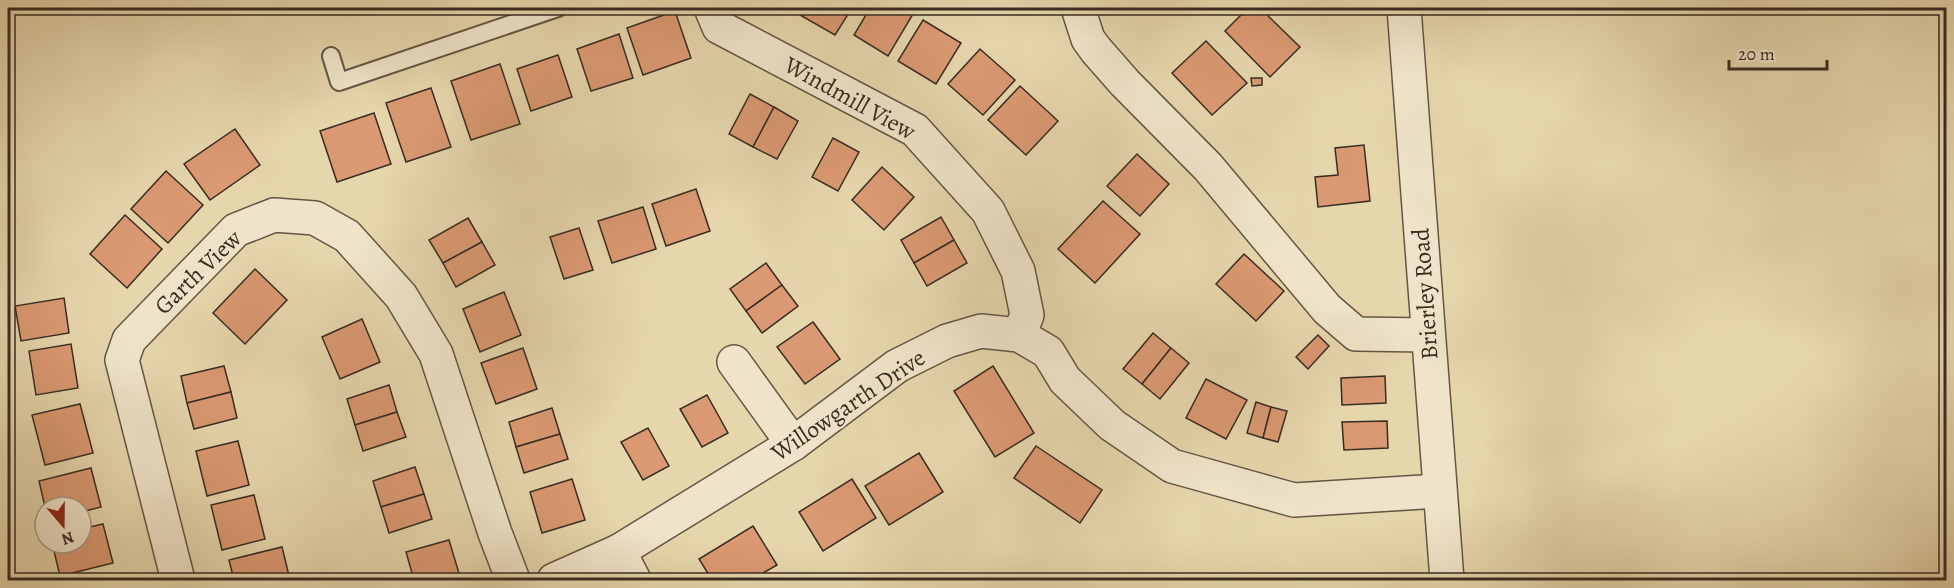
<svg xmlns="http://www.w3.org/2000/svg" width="1954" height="588" font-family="Alegreya,serif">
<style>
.building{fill:#da9972;stroke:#382c23;stroke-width:1.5}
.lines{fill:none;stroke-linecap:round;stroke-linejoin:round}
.service-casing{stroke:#645645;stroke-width:20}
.minor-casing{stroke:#645645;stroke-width:36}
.tertiary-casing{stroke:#645645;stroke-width:36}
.service{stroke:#efe4c9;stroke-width:16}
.minor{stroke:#efe4c9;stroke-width:33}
.tertiary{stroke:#efe4c9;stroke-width:33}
.labels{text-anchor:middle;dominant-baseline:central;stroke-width:4.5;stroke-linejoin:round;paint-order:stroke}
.street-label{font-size:24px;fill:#382c23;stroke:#efe4c9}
</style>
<rect width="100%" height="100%" fill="#e6d6ac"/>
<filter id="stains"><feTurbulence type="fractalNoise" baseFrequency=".00333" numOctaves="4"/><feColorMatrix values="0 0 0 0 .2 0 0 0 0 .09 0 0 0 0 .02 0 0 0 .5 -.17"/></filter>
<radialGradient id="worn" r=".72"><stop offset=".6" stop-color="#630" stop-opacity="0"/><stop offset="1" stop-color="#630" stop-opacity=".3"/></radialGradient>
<!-- building -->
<g class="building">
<path d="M805,8H852L835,35L800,15Z"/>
<path d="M870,8H902L913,14L888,56L854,35Z"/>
<path d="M1248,8H1260L1300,47L1270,77L1225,31Z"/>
<path d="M675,11L691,58L643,75L627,28Z"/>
<path d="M923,20L961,43L936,84L898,61Z"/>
<path d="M619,34L633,78L591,91L577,49Z"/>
<path d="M1206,41L1247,83L1212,115L1172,73Z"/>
<path d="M980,49L1015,80L983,115L948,84Z"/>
<path d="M558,55L572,97L531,111L517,69Z"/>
<path d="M500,64L520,124L471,140L451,81Z"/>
<path d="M1251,78H1262V85L1252,86Z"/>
<path d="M1020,86L1058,121L1026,155L988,120Z"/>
<path d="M431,88L451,147L406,162L386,103Z"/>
<path d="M750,94L774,107L753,147L729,134Z"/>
<path d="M774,107L798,121L777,159L753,147Z"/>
<path d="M374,113L391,164L337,182L320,131Z"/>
<path d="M235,129L260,165L210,200L184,164Z"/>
<path d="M833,138L859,152L838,191L812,177Z"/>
<path d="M1364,145L1370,201L1318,207L1315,177L1338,175L1335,148Z"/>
<path d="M1137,154L1169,184L1140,216L1107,186Z"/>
<path d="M882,167L914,197L884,230L852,200Z"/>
<path d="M166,171L203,205L168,243L131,209Z"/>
<path d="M696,189L710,231L666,246L652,204Z"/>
<path d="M1103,201L1140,234L1095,283L1058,249Z"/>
<path d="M643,207L656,249L612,263L598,221Z"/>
<path d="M125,215L162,249L127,288L90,254Z"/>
<path d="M941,217L954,240L914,263L901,240Z"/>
<path d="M468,218L482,242L443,263L429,240Z"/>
<path d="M579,228L593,270L564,279L550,237Z"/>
<path d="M954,240L967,263L927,286L914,263Z"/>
<path d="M482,242L495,265L456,287L443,263Z"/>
<path d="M1244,254L1284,291L1256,321L1216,284Z"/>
<path d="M766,263L782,285L746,311L730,289Z"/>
<path d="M255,269L287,300L245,344L213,313Z"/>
<path d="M782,285L798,306L762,333L746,311Z"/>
<path d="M504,292L521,335L480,352L463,309Z"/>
<path d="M64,298L69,333L21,341L15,306Z"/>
<path d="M362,319L380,362L340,379L322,337Z"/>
<path d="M813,322L840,359L805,384L777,347Z"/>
<path d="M1153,333L1171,348L1142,384L1123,369Z"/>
<path d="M1318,335L1329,346L1308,369L1296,357Z"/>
<path d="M71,344L78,388L36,395L29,351Z"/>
<path d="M523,348L537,389L496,404L481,363Z"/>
<path d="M1171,348L1189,363L1160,399L1142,384Z"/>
<path d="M224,366L231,392L187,403L181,376Z"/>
<path d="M993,366L1034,433L995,457L954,391Z"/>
<path d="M1385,376L1386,403L1342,405L1341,378Z"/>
<path d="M1206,379L1247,400L1226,439L1186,418Z"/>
<path d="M389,385L397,412L355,425L347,399Z"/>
<path d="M231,392L237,418L194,429L187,403Z"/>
<path d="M707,395L728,433L702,447L680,409Z"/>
<path d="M1256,402L1271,407L1263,438L1247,433Z"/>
<path d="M80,404L93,453L45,465L32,415Z"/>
<path d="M1271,407L1287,411L1278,442L1263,438Z"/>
<path d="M552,408L560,434L516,447L509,422Z"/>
<path d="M397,412L406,437L363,451L355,425Z"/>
<path d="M1387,421L1388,448L1344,450L1342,422Z"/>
<path d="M648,428L669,466L643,480L621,442Z"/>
<path d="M560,434L568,459L524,473L516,447Z"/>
<path d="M238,441L249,485L207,496L196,451Z"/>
<path d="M1036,446L1102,490L1080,523L1014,478Z"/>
<path d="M919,453L943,492L889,525L865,486Z"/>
<path d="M415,467L424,494L381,507L373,481Z"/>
<path d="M91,468L101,507L81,512V507H45L39,481Z"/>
<path d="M572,479L585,520L542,533L530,492Z"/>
<path d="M852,479L876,518L823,551L799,512Z"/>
<path d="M424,494L432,519L389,533L381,507Z"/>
<path d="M254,495L265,539L222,550L211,505Z"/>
<path d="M103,524L113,563L60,576L52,543H81V529Z"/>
<path d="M753,526L777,565L751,580H712L699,559Z"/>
<path d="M449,540L461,580H414L406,552Z"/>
<path d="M282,547L290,580H234L229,560Z"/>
</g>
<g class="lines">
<defs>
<path id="service" d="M331,56L339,82L558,8"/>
<g id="minor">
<path d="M711,8L719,27L915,130L988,211L1018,271L1027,315L1019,335"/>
<path d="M1078,8L1088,39L1096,50L1125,83L1208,167L1327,309L1356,334L1428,335"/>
<path d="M734,362L793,444"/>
<path d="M619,551L634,580"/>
<path d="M178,580L122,360L129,340L236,230L274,215L315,218L347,236L401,296L436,354L495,533L513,580"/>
<path d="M554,580L619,551L793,444L897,366L947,341L981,331L1019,335L1048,352L1065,380L1112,425L1172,466L1294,500L1439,491"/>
</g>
<path id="tertiary" d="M1404,8L1447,580"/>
</defs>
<!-- service casing -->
<use href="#service" class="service-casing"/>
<!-- minor casing -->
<use href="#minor" class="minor-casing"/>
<!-- tertiary casing -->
<use href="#tertiary" class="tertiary-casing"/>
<!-- service -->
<use href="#service" class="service"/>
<!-- minor -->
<use href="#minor" class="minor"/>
<!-- tertiary -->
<use href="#tertiary" class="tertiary"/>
</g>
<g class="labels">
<!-- street labels -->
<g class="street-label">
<text transform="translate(850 98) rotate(29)">Windmill View</text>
<text transform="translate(198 272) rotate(-44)">Garth View</text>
<text transform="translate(1425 294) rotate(-94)">Brierley Road</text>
<text transform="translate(848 405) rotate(-34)">Willowgarth Drive</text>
</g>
</g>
<!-- margin -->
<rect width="1954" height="588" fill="none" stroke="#e6d6ac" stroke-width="30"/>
<rect x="9" y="9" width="1936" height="570" fill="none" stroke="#382c23" stroke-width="3"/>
<rect x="15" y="15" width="1924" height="558" fill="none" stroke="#382c23" stroke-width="1.5"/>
<!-- north arrow -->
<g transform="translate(63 525) rotate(160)"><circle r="28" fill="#efe4c9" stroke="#a69a87" stroke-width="1.5"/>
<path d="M0-4.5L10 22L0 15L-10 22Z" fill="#8f2418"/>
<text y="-9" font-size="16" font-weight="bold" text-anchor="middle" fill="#382c23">N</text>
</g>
<!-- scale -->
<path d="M1729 60v9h98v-9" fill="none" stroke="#382c23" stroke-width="3"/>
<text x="1738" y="60" font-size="18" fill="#382c23" stroke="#efe4c9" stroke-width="4.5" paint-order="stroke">20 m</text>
<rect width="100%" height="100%" filter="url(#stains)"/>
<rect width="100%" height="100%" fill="url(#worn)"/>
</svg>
